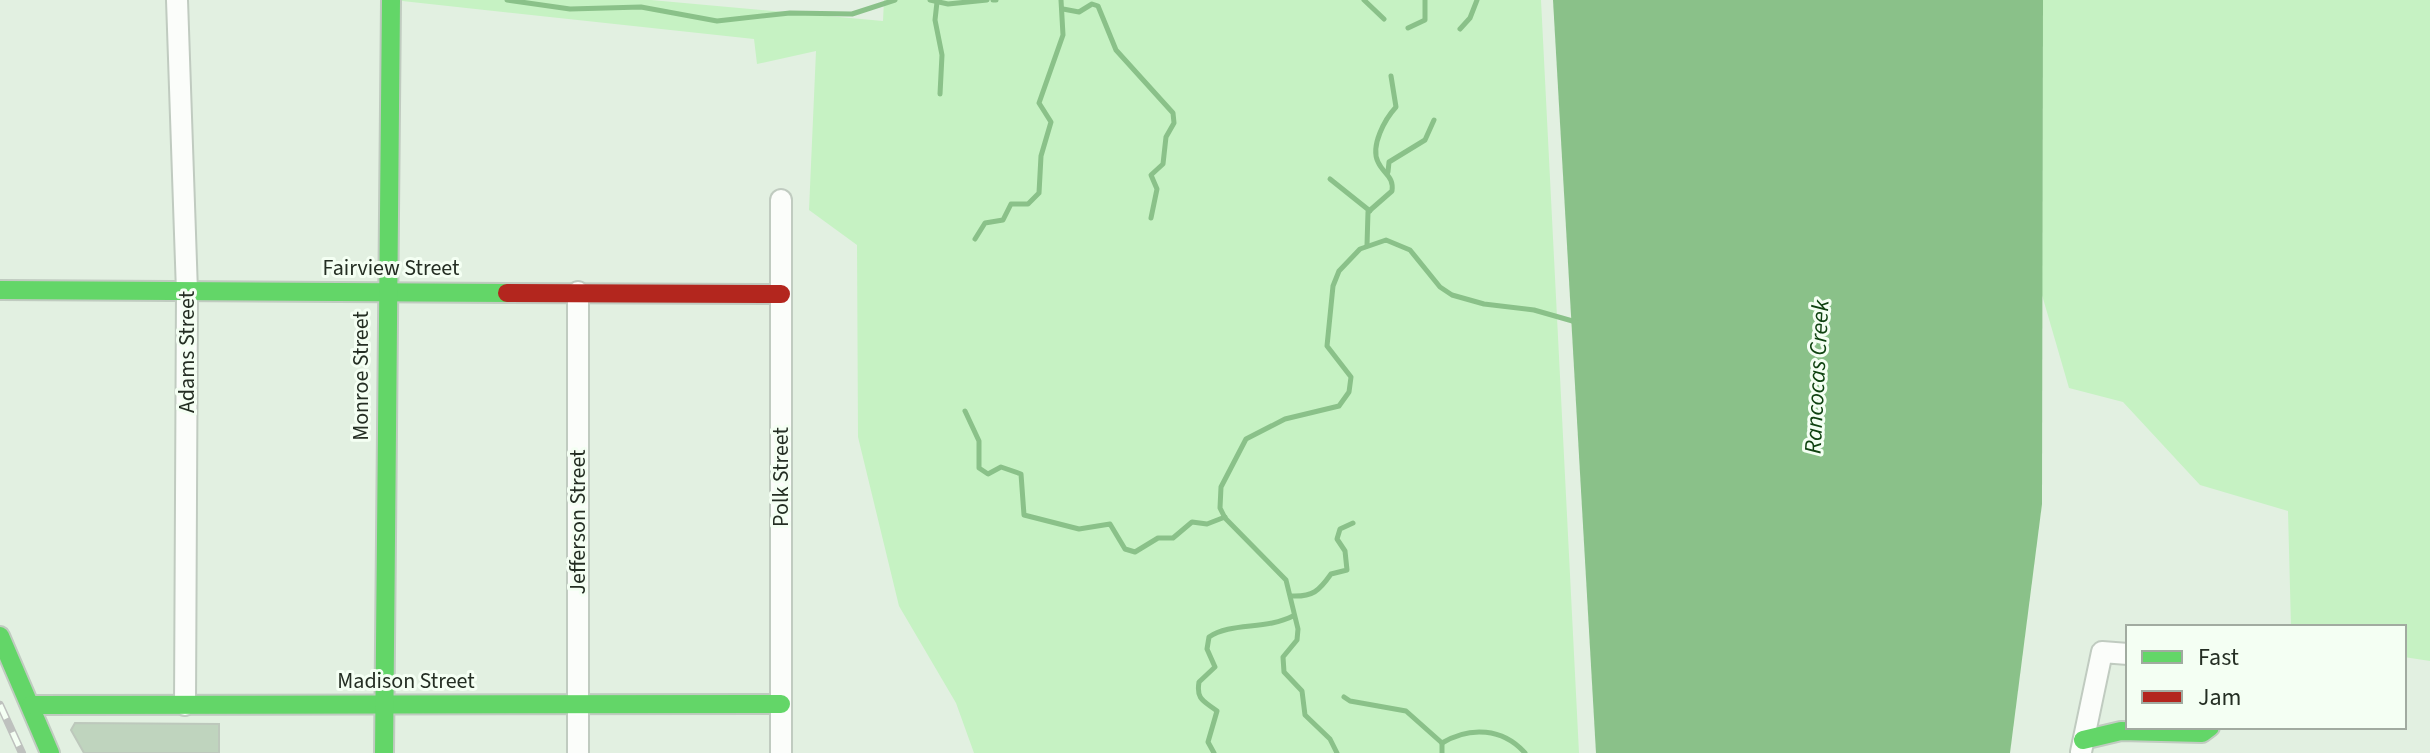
<svg xmlns="http://www.w3.org/2000/svg" width="2430" height="753" font-family="'Source Sans 3',sans-serif">
<style>
.green{fill:#c6f2c3}
.water{fill:#8ac189}
.lines{fill:none;stroke-linecap:round;stroke-linejoin:round}
.stream{stroke:#8ac189;stroke-width:5}
.building{fill:#bfd4be;stroke:#bdc8bc;stroke-width:2}
.street-casing{stroke:#c0cbc0;stroke-width:24}
.fast-casing{stroke:#c0cbc0;stroke-width:22}
.jam-casing{stroke:#c0cbc0;stroke-width:22}
.street{stroke:#fbfdfa;stroke-width:20}
.fast{stroke:#63d668;stroke-width:18}
.jam{stroke:#b3261e;stroke-width:18}
.rail-casing{stroke:#bec1be;stroke-width:8}
.rail{stroke:#f4fff3;stroke-width:5;stroke-dasharray:15;stroke-linecap:butt}
.labels{text-anchor:middle;dominant-baseline:central;stroke-width:6;stroke-linejoin:round;paint-order:stroke}
.street-label{font-size:22px;fill:#242e23;stroke:#f4fff3}
.water-label{font-size:24px;font-style:italic;fill:#0f4210;stroke:#f4fff3}
</style>
<rect width="100%" height="100%" fill="#e2f0e1"/>
<!-- green -->
<g class="green">
<path d="M393,0H651L883,21L884,0H1541L1579,753H974L956,703L899,606L858,437L857,245L809,210L816,51L757,64L754,39Z"/>
<path d="M2043,0H2430V661L2404,657V627H2291L2288,511L2200,485L2123,402L2069,388L2042,295Z"/>
</g>
<!-- water -->
<path class="water" d="M1553,0H2043L2042,504L2010,753H1596Z"/>
<g class="lines">
<!-- stream -->
<g class="stream">
<path d="M507,0L570,9L641,7L717,21L790,13L852,14L895,0"/>
<path d="M930,0L948,4L987,0"/>
<path d="M993,0H996"/>
<path d="M1364,0L1384,19"/>
<path d="M937,2L935,20L942,55L940,94"/>
<path d="M1063,9L1079,12L1092,4L1098,6L1116,50L1173,113L1174,123L1166,137L1163,164L1151,175L1157,189L1151,218"/>
<path d="M1408,28L1425,20V0"/>
<path d="M1460,29L1470,18L1477,0"/>
<path d="M1388,172L1389,162L1425,140L1434,120"/>
<path d="M1330,179L1370,211"/>
<path d="M975,239L985,223L1003,220L1011,204H1028L1039,193L1041,156L1051,122L1039,103L1063,35L1061,0"/>
<path d="M1367,245L1368,212L1392,191C1394,176 1384,175 1378,162C1370,146 1385,119 1396,107L1391,76"/>
<path d="M965,411L979,441V468L988,474L1001,467L1021,474L1024,515L1079,529L1110,524L1125,549L1135,552L1158,538H1173L1192,522L1207,524L1225,517"/>
<path d="M1291,596C1313,597 1319,591 1331,574L1347,570L1345,551L1337,539L1340,529L1353,523"/>
<path d="M1344,697L1350,701L1406,711L1442,743"/>
<path d="M1442,743C1470,726 1503,728 1525,753"/>
<path d="M1214,753L1208,742L1217,711C1204,701 1196,700 1199,682L1215,667L1207,649L1209,637C1230,622 1266,630 1293,616"/>
<path d="M1337,753L1330,739L1305,715L1302,691L1284,672L1283,657L1297,640L1298,629L1286,580L1225,518L1220,508L1221,487L1246,439L1285,419L1339,406L1349,392L1351,377L1327,346L1333,286L1339,271L1360,249L1386,240L1410,250L1440,287L1452,295L1484,304L1534,310L1576,322"/>
<path d="M1442,753V743"/>
</g>
</g>
<!-- building -->
<path class="building" d="M75,723L219,724V753H84L71,730Z"/>
<g class="lines">
<defs>
<g id="street">
<path d="M177,0L187,292L185,705"/>
<path d="M781,200V753"/>
<path d="M2081,752L2102,652L2128,654"/>
<path d="M578,753V292"/>
</g>
<g id="fast">
<path d="M0,290L507,293"/>
<path d="M0,636L50,753"/>
<path d="M31,705L781,704"/>
<path d="M2083,740L2121,731L2202,733L2210,727"/>
<path d="M384,753L391,0"/>
</g>
<path id="jam" d="M507,293L781,294"/>
</defs>
<!-- street casing -->
<use href="#street" class="street-casing"/>
<!-- fast casing -->
<use href="#fast" class="fast-casing"/>
<!-- jam casing -->
<use href="#jam" class="jam-casing"/>
<!-- street -->
<use href="#street" class="street"/>
<!-- fast -->
<use href="#fast" class="fast"/>
<!-- jam -->
<use href="#jam" class="jam"/>
<defs>
<path id="rail" d="M0,705L22,753"/>
</defs>
<!-- rail casing -->
<use href="#rail" class="rail-casing"/>
<!-- rail -->
<use href="#rail" class="rail"/>
</g>
<g class="labels">
<!-- street labels -->
<g class="street-label">
<text x="391" y="268">Fairview Street</text>
<text transform="translate(187 352) rotate(-90)">Adams Street</text>
<text transform="translate(361 376) rotate(-90)">Monroe Street</text>
<text transform="translate(781 477) rotate(-90)">Polk Street</text>
<text transform="translate(578 522) rotate(-90)">Jefferson Street</text>
<text x="406" y="681">Madison Street</text>
</g>
<!-- water labels -->
<g class="water-label">
<text transform="translate(1817 377) rotate(-87)">Rancocas Creek</text>
</g>
</g>
<!-- legend -->
<rect x="2126" y="625" width="280" height="104" fill="#f4fff3" stroke="#a1aba0" stroke-width="2"/>
<rect x="2142" y="651" width="40" height="12" fill="#63d668" stroke="#a1aba0" stroke-width="2"/>
<text x="2198" y="665" font-size="24" fill="#242e23">Fast</text>
<rect x="2142" y="691" width="40" height="12" fill="#b3261e" stroke="#a1aba0" stroke-width="2"/>
<text x="2198" y="705" font-size="24" fill="#242e23">Jam</text>
</svg>
